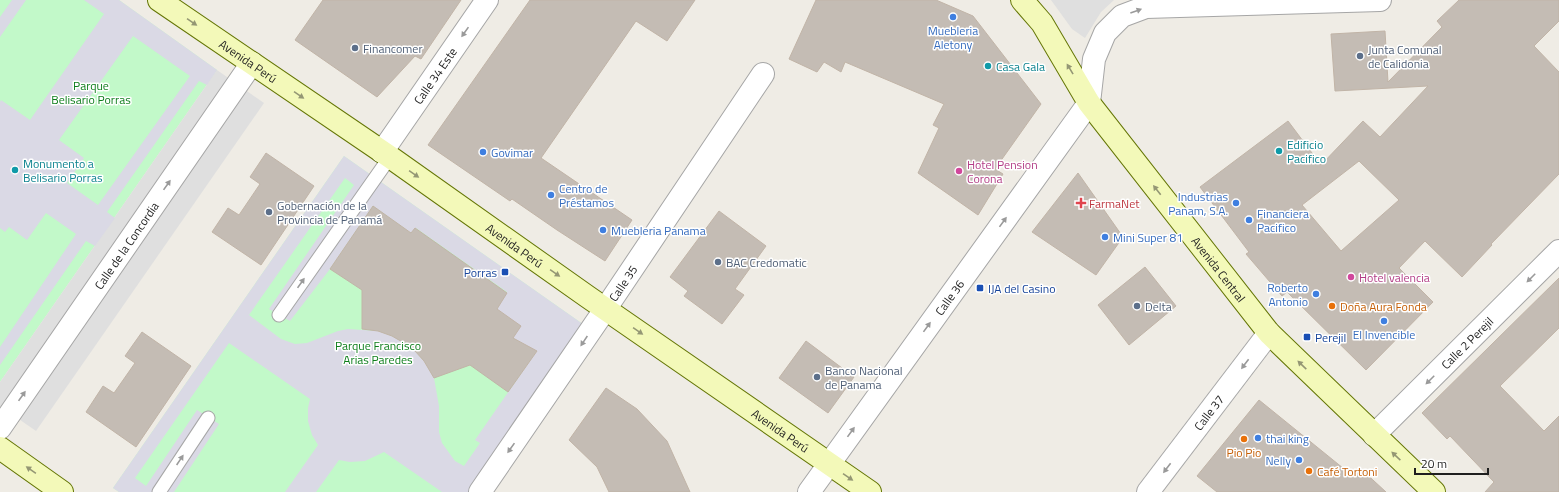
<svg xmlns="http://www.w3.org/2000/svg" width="1559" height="492" font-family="'Titillium Web',sans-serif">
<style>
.park{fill:#c2f9c9}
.parking{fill:#dfdfdf}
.plaza{fill:#dad9e5;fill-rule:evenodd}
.building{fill:#c4bcb4;stroke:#c1b4a7;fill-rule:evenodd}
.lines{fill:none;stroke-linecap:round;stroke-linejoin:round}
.lane-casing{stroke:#a6a6a6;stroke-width:15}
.street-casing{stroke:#a6a6a6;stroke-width:24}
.secondary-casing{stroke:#657606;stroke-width:24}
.lane{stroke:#fff;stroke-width:13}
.street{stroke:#fff;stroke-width:22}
.secondary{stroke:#f3f9b9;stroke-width:22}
.oneway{fill:#9a9a9a}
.oneway2{fill:#949774}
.shop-dot{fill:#3f7fe0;stroke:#fff;stroke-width:1.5}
.service-dot{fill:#5c6f8a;stroke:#fff;stroke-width:1.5}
.culture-dot{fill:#0f9aa8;stroke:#fff;stroke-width:1.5}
.hotel-dot{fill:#d1479c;stroke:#fff;stroke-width:1.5}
.health-dot{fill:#e0444e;stroke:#fff;stroke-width:1.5}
.transit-dot{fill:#1a4fb4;stroke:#fff;stroke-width:1.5}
.food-dot{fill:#e8710a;stroke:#fff;stroke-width:1.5}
.labels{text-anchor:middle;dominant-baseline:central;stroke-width:3;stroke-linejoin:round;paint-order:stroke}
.shop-label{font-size:12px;fill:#366cbe;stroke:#fff;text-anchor:start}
.service-label{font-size:12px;fill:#4e5e75;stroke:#fff;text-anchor:start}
.street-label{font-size:12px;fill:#1f1f1f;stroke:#fff}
.culture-label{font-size:12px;fill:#0d838f;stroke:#fff;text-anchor:start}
.park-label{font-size:12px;fill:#0c7d1a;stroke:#fff}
.hotel-label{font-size:12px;fill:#b23c85;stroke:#fff;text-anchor:start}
.health-label{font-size:12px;fill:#be3a42;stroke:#fff;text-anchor:start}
.transit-label{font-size:12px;fill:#164399;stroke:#fff;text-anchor:start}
.food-label{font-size:12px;fill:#c56008;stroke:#fff;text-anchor:start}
</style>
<rect width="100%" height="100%" fill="#efece5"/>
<!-- park -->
<g class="park">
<path d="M0,0H119L217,70L0,382Z"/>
<path d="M344,156L587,327L473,492H119L113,488Z"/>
</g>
<!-- parking -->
<g class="parking">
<path d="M1051,0H1114L1101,12L1085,38L1072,29Z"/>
<path d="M217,70L264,103L36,431L0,406V382Z"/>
</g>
<!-- plaza -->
<g class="plaza">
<path d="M12,0H26L0,37V17Z"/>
<path d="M84,0H119L217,70L207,85L199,81L107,212L115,218L95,246L86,241L0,365V347L76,234L46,213L27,240L9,227L5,232L0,228V102L1,100L30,120L104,14ZM133,36L190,76L98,205L67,183L84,158L59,140Z"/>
<path d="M344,156L587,327L473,492H442L384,452L365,461L350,462L339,460L316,492H285L318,445L312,435L308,421V408L310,399L229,343L135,478L146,486L197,410L219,424L174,492H119L113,488ZM345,178L354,185L269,309L290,321L330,269L373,206L411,233L416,228L507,292L497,309L513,338L536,352L475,440L480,443L464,466L455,461L442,443L439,432V406L434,378L424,361L415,351L404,343L392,336L378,331L348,329L338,331L307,343L295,344L281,339L249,315Z"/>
</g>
<!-- building -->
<g class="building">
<path d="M323,0H461L421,59L415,56L377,97L295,40Z"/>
<path d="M530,0H695L667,41L636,21L541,158L632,220L605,261L557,230L512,199L510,201L428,145Z"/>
<path d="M816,0H936L973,16L1041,104L995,169L1003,174L978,215L918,173L939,128L933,125L944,104L845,62L841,72L824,62L817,72L789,59Z"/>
<path d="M1459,0H1559V21L1534,46L1559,72V174L1491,244L1492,245L1462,277L1425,241L1399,268L1433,302L1366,370L1287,292L1282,296L1246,254L1249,252L1200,187L1288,121L1321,165L1363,121L1380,137L1428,86L1335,91L1331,34L1385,31L1388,82L1442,27L1437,21ZM1359,161L1399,200L1341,251L1302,205Z"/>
<path d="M266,153L314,186L261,265L212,232L228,208L239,215L260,184L250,177Z"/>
<path d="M1078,173L1123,237L1096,275L1032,232Z"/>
<path d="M373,206L411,233L415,228L507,293L497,309L521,326L513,338L537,351L508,392L470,365L434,378L424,361L415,351L404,343L392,336L378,331L362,329V290L330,269Z"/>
<path d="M719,211L766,246L735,289L744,295L722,324L684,296L688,291L670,277Z"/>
<path d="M1145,267L1176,306L1129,345L1098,305Z"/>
<path d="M1559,278V328L1500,386L1544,431L1559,416V492H1485L1494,482L1450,436L1447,439L1422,413Z"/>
<path d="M142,332L191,366L136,447L86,412L103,386L114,393L135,363L125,356Z"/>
<path d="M806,341L854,377L828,413L779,378Z"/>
<path d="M606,388L637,409L667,441L690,492H609L597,467L569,440Z"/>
<path d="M1259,400L1354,477L1361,469L1386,492H1217L1197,476Z"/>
</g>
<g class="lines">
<defs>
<g id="lane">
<path d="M279,315L390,157"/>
<path d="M159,492L208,418"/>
</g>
<g id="street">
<path id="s1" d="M382,152L487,0"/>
<path id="s2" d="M0,428L252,63"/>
<path id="s3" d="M1374,435L1559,251"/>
<path id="s4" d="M480,492L606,308L763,74"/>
<path id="s5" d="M809,492L1089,103L1094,59L1105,33L1122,16L1146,7L1380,0"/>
<path id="s6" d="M1148,492L1269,333"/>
</g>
<g id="secondary">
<path id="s7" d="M159,0L390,157L588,297L870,492"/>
<path id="s8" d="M1022,0L1042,23L1089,103L1269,333L1434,492"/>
<path d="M0,448L62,492"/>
</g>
</defs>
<!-- lane casing -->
<use href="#lane" class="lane-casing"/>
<!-- street casing -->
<use href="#street" class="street-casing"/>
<!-- secondary casing -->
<use href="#secondary" class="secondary-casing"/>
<!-- lane -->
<use href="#lane" class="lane"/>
<!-- street -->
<use href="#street" class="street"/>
<!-- secondary -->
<use href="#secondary" class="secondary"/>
</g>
<!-- one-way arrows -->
<defs><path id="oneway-solid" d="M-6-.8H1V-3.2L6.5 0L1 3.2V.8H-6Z"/></defs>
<g class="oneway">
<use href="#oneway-solid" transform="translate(1136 11) rotate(-20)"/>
<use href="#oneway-solid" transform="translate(465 32) rotate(125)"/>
<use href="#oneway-solid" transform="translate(167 185) rotate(-55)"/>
<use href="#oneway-solid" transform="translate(1003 222) rotate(-54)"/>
<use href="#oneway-solid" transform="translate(1531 278) rotate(135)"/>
<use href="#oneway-solid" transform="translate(301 283) rotate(-55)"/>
<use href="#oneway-solid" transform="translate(927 327) rotate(-54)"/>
<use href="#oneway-solid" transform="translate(584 341) rotate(124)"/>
<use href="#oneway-solid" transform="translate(1245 364) rotate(127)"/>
<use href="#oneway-solid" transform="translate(1430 380) rotate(135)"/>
<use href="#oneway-solid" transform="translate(22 396) rotate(-55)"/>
<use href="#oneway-solid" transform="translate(851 432) rotate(-54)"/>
<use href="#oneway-solid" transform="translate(511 448) rotate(125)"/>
<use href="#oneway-solid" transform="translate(180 460) rotate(-56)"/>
<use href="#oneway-solid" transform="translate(1167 468) rotate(127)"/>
</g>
<g class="oneway2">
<use href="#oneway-solid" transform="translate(192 22) rotate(34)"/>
<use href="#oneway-solid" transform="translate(1070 69) rotate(-121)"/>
<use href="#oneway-solid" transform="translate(299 95) rotate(34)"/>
<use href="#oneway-solid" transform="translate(414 174) rotate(35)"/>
<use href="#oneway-solid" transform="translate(1157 190) rotate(-128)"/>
<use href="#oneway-solid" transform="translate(555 273) rotate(35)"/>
<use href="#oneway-solid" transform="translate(638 331) rotate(35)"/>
<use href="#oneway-solid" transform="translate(1302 365) rotate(-136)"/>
<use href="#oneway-solid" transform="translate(1396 456) rotate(-137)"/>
<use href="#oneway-solid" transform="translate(31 470) rotate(-145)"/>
<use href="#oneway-solid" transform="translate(848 477) rotate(34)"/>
</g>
<!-- markers -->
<g class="shop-dot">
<circle cx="953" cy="17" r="4"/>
<circle cx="483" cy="152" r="4"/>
<circle cx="551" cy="195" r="4"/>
<circle cx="1236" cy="203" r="4"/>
<circle cx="1249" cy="220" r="4"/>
<circle cx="603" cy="230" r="4"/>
<circle cx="1105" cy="237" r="4"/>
<circle cx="1316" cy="294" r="4"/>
<circle cx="1384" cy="321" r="4"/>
<circle cx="1258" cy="438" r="4"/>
<circle cx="1299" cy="460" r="4"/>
</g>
<g class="service-dot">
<circle cx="355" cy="48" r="4"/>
<circle cx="1360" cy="56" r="4"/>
<circle cx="269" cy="212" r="4"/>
<circle cx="718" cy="262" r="4"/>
<circle cx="1137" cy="306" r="4"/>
<circle cx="817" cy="377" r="4"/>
</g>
<g class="culture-dot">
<circle cx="988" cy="66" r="4"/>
<circle cx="1279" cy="151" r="4"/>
<circle cx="15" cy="170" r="4"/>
</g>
<g class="hotel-dot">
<circle cx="959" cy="171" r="4"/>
<circle cx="1351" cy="277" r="4"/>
</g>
<path class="health-dot" d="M1079 197h4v4h4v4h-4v4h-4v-4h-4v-4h4z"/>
<g class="transit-dot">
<rect x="501" y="268" width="8" height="8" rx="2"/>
<rect x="976" y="284" width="8" height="8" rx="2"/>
<rect x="1303" y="333" width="8" height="8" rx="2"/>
</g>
<g class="food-dot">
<circle cx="1332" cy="306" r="4"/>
<circle cx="1244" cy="439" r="4"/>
<circle cx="1309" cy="471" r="4"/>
</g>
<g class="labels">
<!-- shop labels -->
<g class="shop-label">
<text x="953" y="30" text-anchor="middle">Muebleria<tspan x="953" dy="14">Aletony</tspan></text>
<text x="491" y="152">Govimar</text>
<text x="559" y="188">Centro de<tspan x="559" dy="14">Préstamos</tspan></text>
<text x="1228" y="196" text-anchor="end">Industrias<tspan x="1228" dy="14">Panam, S.A.</tspan></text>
<text x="1257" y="213">Financiera<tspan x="1257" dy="14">Pacifico</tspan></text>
<text x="611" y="230">Muebleria Panama</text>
<text x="1113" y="237">Mini Super 81</text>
<text x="1308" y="287" text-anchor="end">Roberto<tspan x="1308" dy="14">Antonio</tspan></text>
<text x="1384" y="334" text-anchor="middle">El Invencible</text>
<text x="1266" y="438">thai king</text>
<text x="1291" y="460" text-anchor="end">Nelly</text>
</g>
<!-- service labels -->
<g class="service-label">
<text x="363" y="48">Financomer</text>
<text x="1368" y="49">Junta Comunal<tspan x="1368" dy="14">de Calidonia</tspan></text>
<text x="277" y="205">Gobernación de la<tspan x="277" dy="14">Provincia de Panamá</tspan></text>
<text x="726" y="262">BAC Credomatic</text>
<text x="1145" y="306">Delta</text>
<text x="825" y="370">Banco Nacional<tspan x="825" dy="14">de Panama</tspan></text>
</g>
<!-- street labels -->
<g class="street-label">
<text stroke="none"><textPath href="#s7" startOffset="108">Avenida Perú</textPath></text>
<text stroke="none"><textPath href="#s1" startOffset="93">Calle 34 Este</textPath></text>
<text stroke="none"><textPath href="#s7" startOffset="432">Avenida Perú</textPath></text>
<text stroke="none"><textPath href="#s2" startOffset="222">Calle de la Concordia</textPath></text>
<text stroke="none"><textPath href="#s8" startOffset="334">Avenida Central</textPath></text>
<text stroke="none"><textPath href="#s4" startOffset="253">Calle 35</textPath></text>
<text stroke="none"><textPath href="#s5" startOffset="240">Calle 36</textPath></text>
<text stroke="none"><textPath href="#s3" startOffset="131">Calle 2 Perejil</textPath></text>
<text stroke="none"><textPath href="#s6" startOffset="100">Calle 37</textPath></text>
<text stroke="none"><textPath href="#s7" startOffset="756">Avenida Perú</textPath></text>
</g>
<!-- culture labels -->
<g class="culture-label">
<text x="996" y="66">Casa Gala</text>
<text x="1287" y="144">Edificio<tspan x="1287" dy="14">Pacifico</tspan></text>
<text x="23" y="163">Monumento a<tspan x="23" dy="14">Belisario Porras</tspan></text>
</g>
<!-- park labels -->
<g class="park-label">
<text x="91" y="85">Parque<tspan x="91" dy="14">Belisario Porras</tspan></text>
<text x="378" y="345">Parque Francisco<tspan x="378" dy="14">Arias Paredes</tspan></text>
</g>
<!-- hotel labels -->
<g class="hotel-label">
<text x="967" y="164">Hotel Pension<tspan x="967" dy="14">Corona</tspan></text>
<text x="1359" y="277">Hotel valencia</text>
</g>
<!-- health labels -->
<g class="health-label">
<text x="1089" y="203">FarmaNet</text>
</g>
<!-- transit labels -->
<g class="transit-label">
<text x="497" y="272" text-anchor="end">Porras</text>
<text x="988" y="288">IJA del Casino</text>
<text x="1315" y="337">Perejil</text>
</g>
<!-- food labels -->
<g class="food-label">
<text x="1340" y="306">Doña Aura Fonda</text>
<text x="1244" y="452" text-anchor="middle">Pio Pio</text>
<text x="1317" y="471">Café Tortoni</text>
</g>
</g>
<!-- scale -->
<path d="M1415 468v6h73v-6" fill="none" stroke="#1f1f1f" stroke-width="2"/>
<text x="1421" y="468" font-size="12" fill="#1f1f1f" stroke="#ffffff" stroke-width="3" paint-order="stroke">20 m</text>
</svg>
